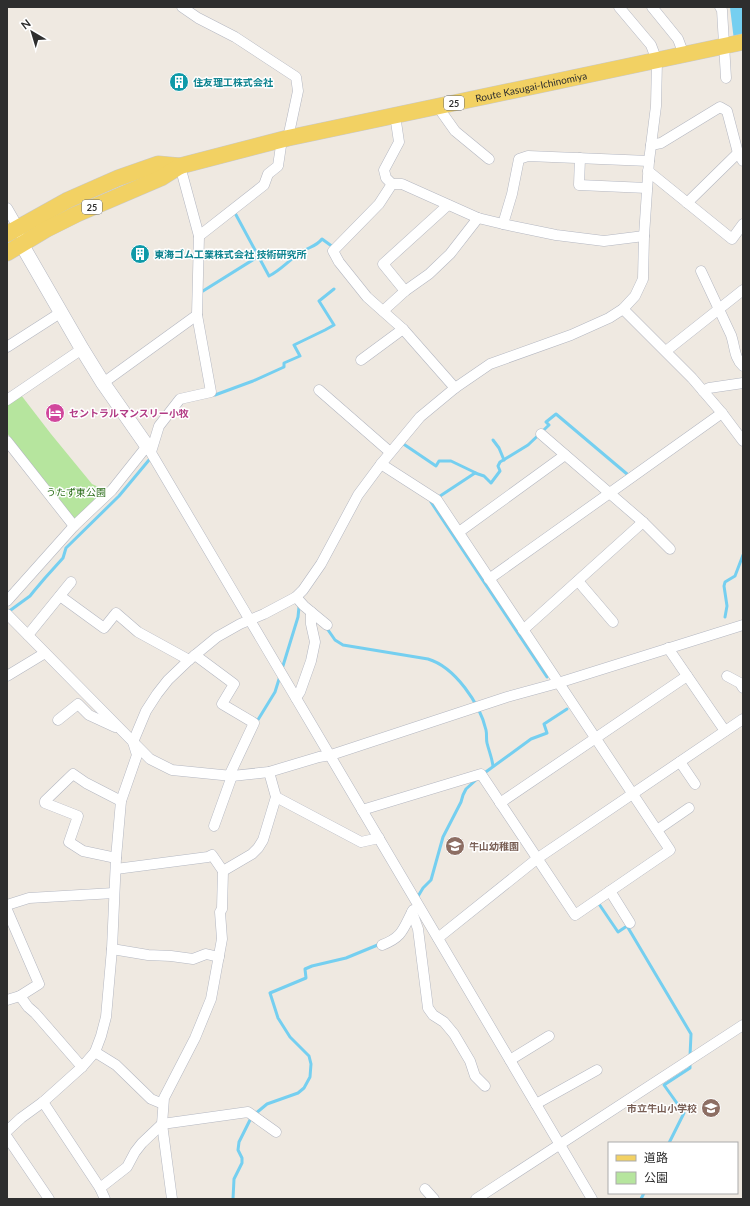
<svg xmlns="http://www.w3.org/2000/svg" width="750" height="1206" font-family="Lato,'Noto Sans JP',sans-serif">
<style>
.green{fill:#b6e59e}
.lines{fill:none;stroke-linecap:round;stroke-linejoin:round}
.stream{stroke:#75cff0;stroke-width:3}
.river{stroke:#75cff0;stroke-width:18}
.street-casing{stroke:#b4b7c1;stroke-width:11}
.secondary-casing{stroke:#b4b7c1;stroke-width:15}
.primary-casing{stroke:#c9c9c9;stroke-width:17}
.street{stroke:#fff;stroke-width:10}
.secondary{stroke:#fff;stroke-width:14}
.primary{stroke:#f2d163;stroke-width:16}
.labels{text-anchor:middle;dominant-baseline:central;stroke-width:3;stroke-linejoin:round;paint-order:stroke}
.shield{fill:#fff;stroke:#6d6d6d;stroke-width:1}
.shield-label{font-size:9px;font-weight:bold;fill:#2e2e2e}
.culture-label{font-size:10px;font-weight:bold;fill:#0d838f;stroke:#fff;text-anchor:start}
.street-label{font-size:10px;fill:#2e2e2e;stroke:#fff}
.hotel-label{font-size:10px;font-weight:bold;fill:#b23c85;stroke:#fff;text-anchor:start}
.park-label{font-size:10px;fill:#2c6e1b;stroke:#fff}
.education-label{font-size:10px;font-weight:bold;fill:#785e54;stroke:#fff;text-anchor:start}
</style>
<rect width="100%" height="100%" fill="#efe9e1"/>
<!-- green -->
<path class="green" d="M21,395L51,434L92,484L105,490L74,519L7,433V405Z"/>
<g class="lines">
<!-- stream -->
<g class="stream">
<path d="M235,213L269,276C281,270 289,260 300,253C308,247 316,247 322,239L333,247"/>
<path d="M203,291L259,256"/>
<path d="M215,395L253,381L284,367V363L300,356L294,345L325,330L334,325L319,301L334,289"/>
<path d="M493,440L499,448L504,460"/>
<path d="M402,443L436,466L439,461H451L476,473"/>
<path d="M8,612L30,596L34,591L45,578L63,558L66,548L119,496L149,460"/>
<path d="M725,617L727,606L724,586L725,582L735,576L743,555"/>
<path d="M326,627L335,640L343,645L428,659C455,667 480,704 486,730C487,734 486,739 487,743C489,751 492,758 493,766"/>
<path d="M282,669L298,617L299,607"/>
<path d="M547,677L431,502L475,473L484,476L491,483L500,471L498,466L500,462L528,445L549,425L546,422L556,414L627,474"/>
<path d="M256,723L275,692L280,676"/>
<path d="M483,774L531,739L547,733L544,724L567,709"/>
<path d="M417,898L423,888L431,880L443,837L461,802L463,795L466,789L477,779"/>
<path d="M599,904L618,932L627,926L691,1034L690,1056"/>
<path d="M255,1114L267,1104L298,1093L304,1088L310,1077L311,1064L309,1056L290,1037L278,1018L270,993L306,978L305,969L312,966L346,958L380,944"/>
<path d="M669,1143L684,1113L664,1085L690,1068V1062"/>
<path d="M233,1199L234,1179L242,1163V1158L238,1150L239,1142L251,1118"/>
<path d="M641,1199L644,1193"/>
</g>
<!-- river -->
<path class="river" d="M739,7L743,40"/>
<defs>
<g id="street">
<path d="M182,7L198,18L235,37L296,77L298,91L288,138"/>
<path d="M652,7L678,39L684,55"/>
<path d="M720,7L722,10L726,78"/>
<path d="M438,107L455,131L489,159"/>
<path d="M395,115L399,142L384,170L386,178L392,184H402L478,218L503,224L556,235L604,241L644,236"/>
<path d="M651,145L661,143L720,107L727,111L738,153L743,161"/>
<path d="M580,158L579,185L647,188"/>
<path d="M648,171L732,239L743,224"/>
<path d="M392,184L379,204L333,251L339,262L367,297L403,329L455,388"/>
<path d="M687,203L738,153"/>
<path d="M7,208L18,227L19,233"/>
<path d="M503,224L512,194L519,159L528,156L649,161"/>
<path d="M199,236L264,185L268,174L278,166L282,139"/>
<path d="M701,271L731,335C735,346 734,358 743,366"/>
<path d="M405,291L383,264L448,205"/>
<path d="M623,309L692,378L722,413L743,441"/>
<path d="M383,311L405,291L429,274L450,254L478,218"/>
<path d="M7,347L60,313"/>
<path d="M666,351L743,290"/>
<path d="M361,360L403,329"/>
<path d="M103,383L197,315L199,236L180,166"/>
<path d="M319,390L390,452"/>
<path d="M703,391L709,388L743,383"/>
<path d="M7,400L82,349"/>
<path d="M541,434L643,522L670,549"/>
<path d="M7,441L74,526"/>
<path d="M151,452L159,426L180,399L211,392L197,315"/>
<path d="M459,532L565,455"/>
<path d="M489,579L722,413"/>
<path d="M578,581L613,622"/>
<path d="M60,596L104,628L116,613L138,632L189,660"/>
<path d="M296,597L304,606L327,625"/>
<path d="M7,601L74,526L112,490L147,446L592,1199"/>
<path d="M7,614L150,759L172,770L232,776L269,772L319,757L331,755L507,697L558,683L743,625"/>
<path d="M523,630L643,522"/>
<path d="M28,635L71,582"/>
<path d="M668,648L725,731"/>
<path d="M195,655L234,684L222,704L254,723L229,776"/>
<path d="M7,676L45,653"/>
<path d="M727,676L740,683L743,688"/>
<path d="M296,698L300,692L311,661L315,642L311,624V612"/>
<path d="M58,720L78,704L89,715L115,727"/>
<path d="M680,762L695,784"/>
<path d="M276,797L361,842L379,838"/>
<path d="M500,803L687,676"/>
<path d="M362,810L481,774L575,915L670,850L437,500L381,464"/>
<path d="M214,826L232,776"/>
<path d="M657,830L689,808"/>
<path d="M116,858L83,851L69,842L78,816L45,803V801L73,774L86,783L121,801"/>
<path d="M116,869L208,857L212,855L223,871L222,909L220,912L222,939L211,999L195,1038L164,1098L162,1124L172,1199"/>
<path d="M223,871L252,854L258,848L263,840L276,797L269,772"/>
<path d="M610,891L630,923"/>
<path d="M7,905L29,898L114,893"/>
<path d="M7,910L39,984L20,996L7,1000"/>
<path d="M412,912L418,929L428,1008L433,1015L444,1022L454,1034L470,1061L475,1076L485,1086"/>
<path d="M438,938L538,858L743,719"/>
<path d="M382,945C403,937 403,929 413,910"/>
<path d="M112,949L148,955L171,956L193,959L206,954L219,957"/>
<path d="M20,996L28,1007L35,1013L82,1067"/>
<path d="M95,1052L116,1065L151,1099L163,1104"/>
<path d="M510,1060L549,1036"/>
<path d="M43,1102L100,1188L105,1199"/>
<path d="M536,1104L597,1070"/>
<path d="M7,1131L21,1118L43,1102L82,1067L95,1052L101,1036L106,1017L112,949L116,858L121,801L137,755L133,742L146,711L157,694L168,680L189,660L217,637L240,624L264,614L296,597L303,590L321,564L358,495L381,464L420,417L455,388L490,364L571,335L609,318L623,309L635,296L643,279L644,236L649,161L656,106L657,61L651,45L619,7"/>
<path d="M7,1137L49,1199"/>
<path d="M100,1188L127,1167L135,1152L142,1143L162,1124L248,1112L276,1132"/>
<path d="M425,1189L434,1199"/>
<path d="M476,1199L743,1025"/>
</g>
<path id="secondary" d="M22,245L82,349L103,383L147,446"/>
<g id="primary">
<path d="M7,234L68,200L118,178L158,164L180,166"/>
<path id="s1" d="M7,253L47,229L77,214L161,178L180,166L288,138L743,42"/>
</g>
</defs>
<!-- street casing -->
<use href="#street" class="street-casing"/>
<!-- secondary casing -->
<use href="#secondary" class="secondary-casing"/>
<!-- primary casing -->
<use href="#primary" class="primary-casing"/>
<!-- street -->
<use href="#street" class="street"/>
<!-- secondary -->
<use href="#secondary" class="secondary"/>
<!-- primary -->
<use href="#primary" class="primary"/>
</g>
<!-- icons -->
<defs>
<symbol id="building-disc" viewBox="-11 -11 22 22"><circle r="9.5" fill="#0f9aa8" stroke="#fff"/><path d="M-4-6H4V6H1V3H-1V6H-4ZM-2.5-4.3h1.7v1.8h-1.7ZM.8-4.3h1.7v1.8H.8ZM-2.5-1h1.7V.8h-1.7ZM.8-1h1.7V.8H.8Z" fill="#fff"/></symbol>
<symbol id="hotel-disc" viewBox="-11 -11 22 22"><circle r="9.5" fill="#d1479c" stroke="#fff"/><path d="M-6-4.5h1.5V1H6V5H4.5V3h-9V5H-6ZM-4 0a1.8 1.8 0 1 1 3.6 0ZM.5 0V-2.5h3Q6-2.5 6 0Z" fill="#fff"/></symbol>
<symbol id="school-disc" viewBox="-11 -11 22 22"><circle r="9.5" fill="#8d6e63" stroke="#fff"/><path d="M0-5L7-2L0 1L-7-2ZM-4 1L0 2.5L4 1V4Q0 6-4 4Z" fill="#fff"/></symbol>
</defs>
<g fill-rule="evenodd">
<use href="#building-disc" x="168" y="71" width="22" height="22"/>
<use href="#building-disc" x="129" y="243" width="22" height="22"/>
<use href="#hotel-disc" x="44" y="402" width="22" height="22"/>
<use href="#school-disc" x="444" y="835" width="22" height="22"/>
<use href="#school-disc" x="700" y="1097" width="22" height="22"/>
</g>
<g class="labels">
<!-- shield labels -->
<g class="shield">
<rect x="444" y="96" width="20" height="14" rx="3"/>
<rect x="82" y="200" width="20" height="14" rx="3"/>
</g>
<g class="shield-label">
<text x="454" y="103">25</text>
<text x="92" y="207">25</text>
</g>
<!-- culture labels -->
<g class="culture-label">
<text x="193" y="82">住友理工株式会社</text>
<text x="154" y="254">東海ゴム工業株式会社 技術研究所</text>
</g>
<!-- street labels -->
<g class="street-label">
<text stroke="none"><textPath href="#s1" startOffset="554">Route Kasugai-Ichinomiya</textPath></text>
</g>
<!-- hotel labels -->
<g class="hotel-label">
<text x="69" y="413">セントラルマンスリー小牧</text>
</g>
<!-- park labels -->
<g class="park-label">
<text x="76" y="492">うたず東公園</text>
</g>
<!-- education labels -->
<g class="education-label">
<text x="469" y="846">牛山幼稚園</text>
<text x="697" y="1108" text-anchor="end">市立牛山小学校</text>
</g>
</g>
<!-- border -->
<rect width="750" height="1206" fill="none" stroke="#2e2e2e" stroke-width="16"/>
<!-- legend -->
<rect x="608" y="1142" width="130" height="52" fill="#ffffff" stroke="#ababab"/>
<rect x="616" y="1155" width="20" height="6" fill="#f2d163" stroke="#ababab"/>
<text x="644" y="1162" font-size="12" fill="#2e2e2e">道路</text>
<rect x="616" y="1172" width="20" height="12" fill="#b6e59e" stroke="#ababab"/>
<text x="644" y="1182" font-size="12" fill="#2e2e2e">公園</text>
<!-- north arrow -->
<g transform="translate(32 32) rotate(322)" stroke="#ffffff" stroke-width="3" paint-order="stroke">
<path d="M0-3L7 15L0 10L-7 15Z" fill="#2e2e2e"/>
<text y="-6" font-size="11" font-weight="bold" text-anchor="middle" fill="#2e2e2e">N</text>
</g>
</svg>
